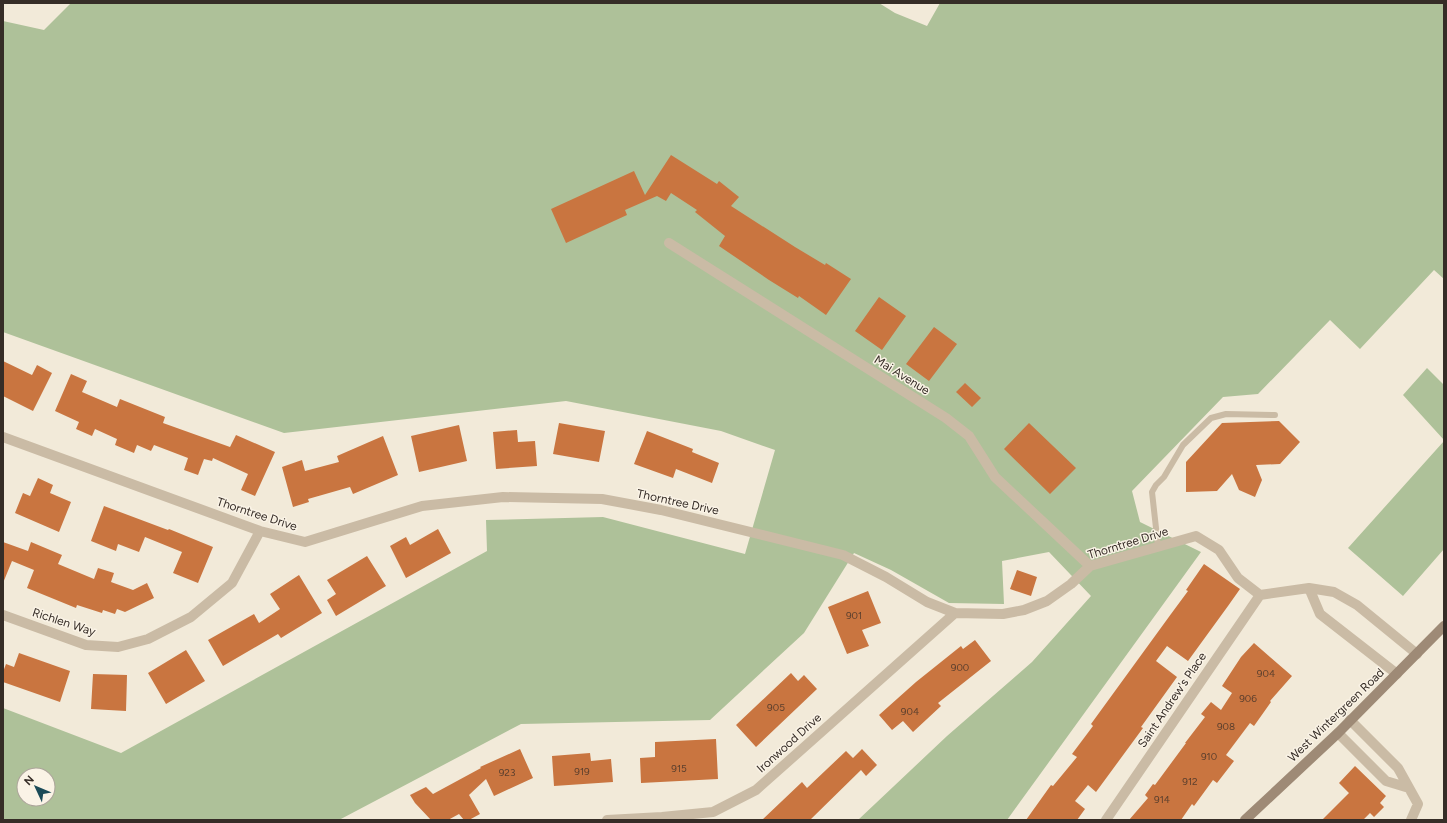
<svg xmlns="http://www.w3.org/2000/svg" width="1447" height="823" viewBox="0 0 1447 823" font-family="Figtree,sans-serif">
  <rect width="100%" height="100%" fill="#f2ead9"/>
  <path fill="#aec199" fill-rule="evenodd" d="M71 3H879L895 13 927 26 940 3H1444V279L1434 270 1360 349 1330 320 1258 394 1223 397 1132 491 1140 522 1201 552 1007 820H858L947 736 1032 662 1091 596 1049 552 1002 561 1004 604 949 603 891 570 854 553 804 633 710 720 521 724 339 820H3V708L121 753 487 551 486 520 603 517 745 554 775 450 721 431 566 401 284 433 3 332V21L44 30ZM24 775H48V799H24Z
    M1427 368 1444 385V440L1403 395Z
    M1444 441V549L1403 596 1348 548Z"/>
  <path fill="#c97540" d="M671 155 717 184 719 181 739 197 731 206 795 247 825 265 826 263 851 279 826 315 799 296 798 298 769 280 719 246 725 236 695 212 697 210 671 193 666 201 657 196 625 210 627 215 566 243 551 209 634 171 645 195Z
    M879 297 906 316 882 350 855 331Z
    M934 327 957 344 929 381 906 364Z
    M3 361 32 375 37 365 52 373 33 411 3 396Z
    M71 374 87 381 82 392 117 407 120 399 165 417 163 423 230 447 236 435 275 452 255 496 241 490 248 474 213 458 212 461 204 459 198 475 184 470 188 458 154 445 151 451 137 445 134 453 115 445 117 439 95 429 92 436 76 429 79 422 55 411Z
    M965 383 981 398 972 407 956 392Z
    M1279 421 1300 442 1280 464 1256 465 1262 480 1255 497 1239 490 1232 474 1217 491 1186 492V462L1222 423Z
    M559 423 605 431 599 462 553 454Z
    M1029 423 1076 468 1050 494 1004 449Z
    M459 425 467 461 419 472 411 436Z
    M517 430 518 442 535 441 537 466 496 469 493 432Z
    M647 431 693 449 692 452 719 463 712 483 676 469 673 478 634 464Z
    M383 436 398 475 353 494 350 487 308 499 309 502 293 507 282 467 302 460 305 471 339 462 337 456Z
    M38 478 53 485 50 493 71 502 59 532 15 513 23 493 30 496Z
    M104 506 168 530 169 529 213 547 198 583 173 573 182 552 145 537 139 552 118 544 116 551 91 541Z
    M438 529 451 553 406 578 390 546 406 537 410 545Z
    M3 542 28 551 31 542 62 555 58 564 94 579 98 568 114 573 111 582 133 590 147 583 154 598 125 612 117 609 115 614 103 610 102 613 77 605 76 608 27 588 34 570 12 561 3 583Z
    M367 556 386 586 336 616 327 600 336 594 327 580Z
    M1204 564 1240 589 1228 606 1188 661 1167 646 1156 661 1177 677 1141 727 1143 728 1096 792 1088 785 1075 801 1085 809 1077 820H1026L1051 785 1053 786 1077 757 1072 754 1093 726 1091 724 1171 614 1188 591 1186 590Z
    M1017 570 1037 577 1031 596 1010 589Z
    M299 575 322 613 281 638 278 634 223 666 208 640 254 614 259 623 280 609 270 594Z
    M868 591 881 623 862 630 869 646 847 654 828 607Z
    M975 640 991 661 938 703 941 706 913 732 903 721 892 730 879 715 916 682 961 646 963 649Z
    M1254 643 1292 676 1270 701 1271 702 1254 726 1250 723 1226 755 1234 761 1217 783 1213 780 1194 806 1192 804 1181 820H1129L1148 798 1145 795 1153 784 1155 785 1186 743H1185L1205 717 1201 714 1211 702 1221 710 1232 693 1222 686 1241 657Z
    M186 650 205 681 166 704 148 673Z
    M19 653 70 671 60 702 3 682V672L6 664 14 667Z
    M791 673 798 681 804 675 817 689 756 747 736 725Z
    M93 674 127 675 126 711 91 709Z
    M716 739 718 779 641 783 640 758 655 757V742Z
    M520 749 533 778 494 796 486 779 469 795 480 814 469 820H464L459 814 448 820H431L415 803 410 795 426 787 433 794 481 768 480 767Z
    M862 749 877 765 866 776 861 770 810 820H762L802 782 807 788 846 751 853 758Z
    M590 753 591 761 611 759 613 782 554 786 552 756Z
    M1355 766 1386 796 1380 803 1384 807 1374 817 1370 813 1363 820H1322L1349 793 1339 783Z"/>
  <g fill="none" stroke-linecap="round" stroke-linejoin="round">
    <path stroke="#cabba5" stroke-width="6" d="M1158 546 1152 492 1156 485 1164 477 1183 445 1211 418 1226 414 1275 415"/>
    <path stroke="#cabba5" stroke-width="10" d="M669 243 946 418 969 436 995 477 1090 566
      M3 437 260 531 305 542 422 506 503 497 602 499 661 510 843 555 886 577 927 602 955 613 1003 614 1024 610 1047 601 1071 584 1090 566 1196 536 1219 550 1238 578 1260 595 1309 588 1334 592 1357 605 1417 654
      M1309 588 1320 614 1397 674
      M3 615 86 645 118 647 148 639 191 617 232 583 260 531
      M1350 720 1398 768 1418 804 1411 820
      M1338 733 1386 781 1409 788
      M607 820 662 817 713 812 756 790 955 613
      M1106 820 1260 595"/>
    <path stroke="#9e8a76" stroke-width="10" d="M1245 820 1338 733 1444 626"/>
  </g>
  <g text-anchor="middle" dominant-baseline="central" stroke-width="3" stroke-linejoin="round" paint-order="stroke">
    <g font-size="10" fill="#5b3f2d">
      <text x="854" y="615">901</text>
      <text x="960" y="667">900</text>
      <text x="1266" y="673">904</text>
      <text x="1248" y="698">906</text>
      <text x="776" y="707">905</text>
      <text x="910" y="711">904</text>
      <text x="1226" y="726">908</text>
      <text x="1209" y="756">910</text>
      <text x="679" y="768">915</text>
      <text x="582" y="771">919</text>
      <text x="507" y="772">923</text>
      <text x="1190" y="781">912</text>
      <text x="1162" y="799">914</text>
    </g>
    <g font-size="12" fill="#362d27" stroke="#faf3e6">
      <text transform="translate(902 375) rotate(32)">Mai Avenue</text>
      <text transform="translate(678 502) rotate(12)">Thorntree Drive</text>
      <text transform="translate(257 514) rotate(18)">Thorntree Drive</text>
      <text transform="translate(1128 543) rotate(-17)">Thorntree Drive</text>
      <text transform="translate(64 622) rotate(18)">Richlen Way</text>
      <text transform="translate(1172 700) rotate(-56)">Saint Andrew's Place</text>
      <text transform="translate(1336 715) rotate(-44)">West Wintergreen Road</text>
      <text transform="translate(789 743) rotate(-42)">Ironwood Drive</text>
    </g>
  </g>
  <rect width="1447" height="823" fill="none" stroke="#362d27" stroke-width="8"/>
  <g transform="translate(36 787) rotate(314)"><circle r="19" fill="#faf3e6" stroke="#aca49a"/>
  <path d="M0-3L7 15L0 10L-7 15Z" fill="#1b4b58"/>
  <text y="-6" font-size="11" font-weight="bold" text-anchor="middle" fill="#362d27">N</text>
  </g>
</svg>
